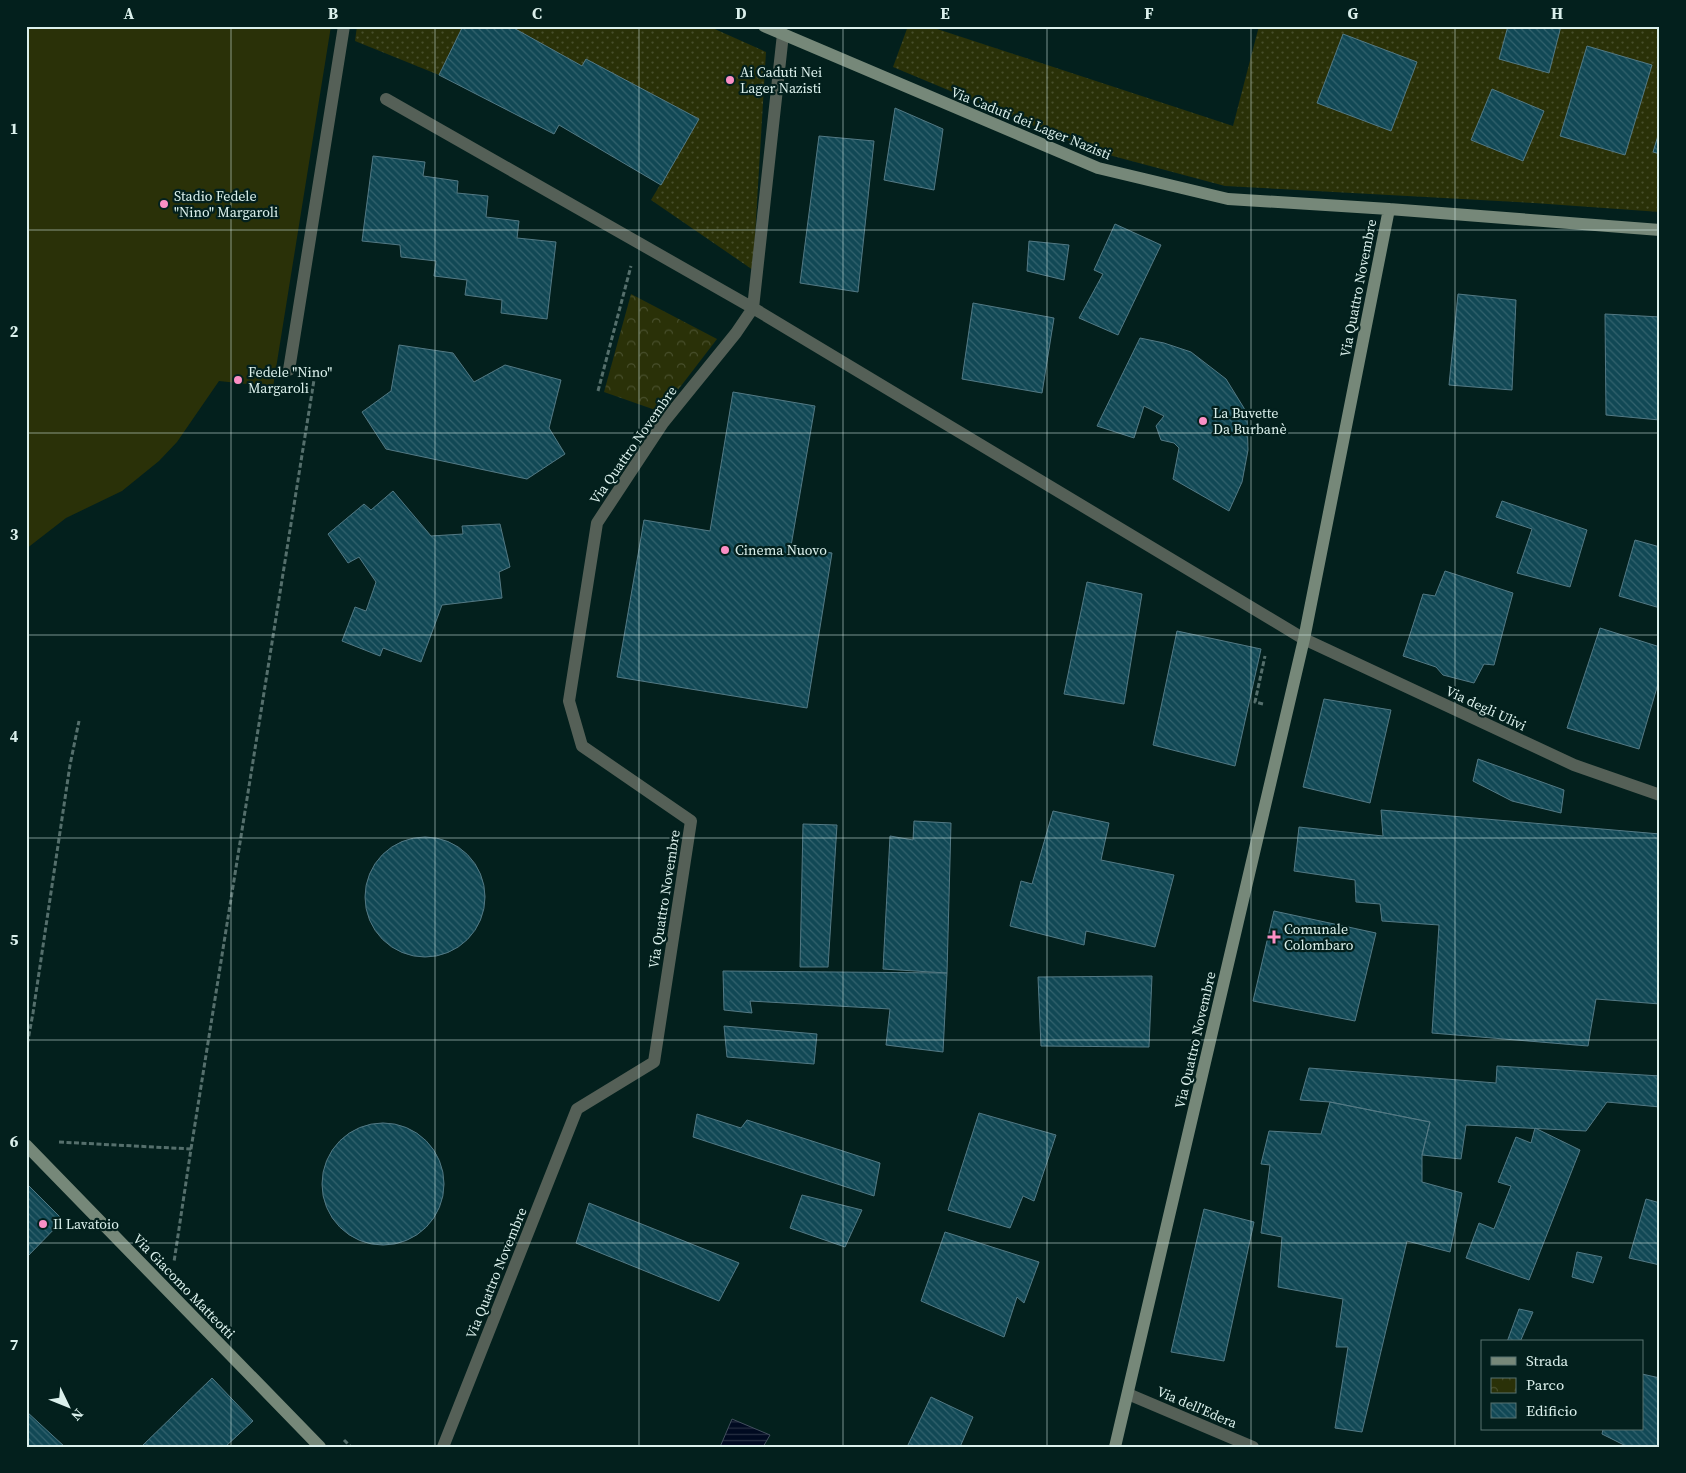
<svg xmlns="http://www.w3.org/2000/svg" width="1686" height="1473" viewBox="0 0 1686 1473" font-family="'Source Serif 4',serif">
  <defs>
    <pattern id="grass-dots" width="8" height="8" patternUnits="userSpaceOnUse" patternTransform="scale(1.25)"><rect width="8" height="8" fill="#2a3108"/><path d="M2 2h.1M6 6h.1" fill="none" stroke="#484f2c" stroke-width="1.8" stroke-linecap="round"/></pattern>
    <pattern id="park-crowns" width="20" height="18" patternUnits="userSpaceOnUse" patternTransform="scale(1.25)"><rect width="20" height="18" fill="#2a3108"/><path d="M2 6a3 3 0 1 1 6 0M12 15a3 3 0 1 1 6 0" fill="none" stroke="#484f2c"/></pattern>
    <pattern id="water-rules" width="6" height="5" patternUnits="userSpaceOnUse" patternTransform="scale(1.25)"><rect width="6" height="5" fill="#000a21"/><path d="M0 2.5h6" fill="none" stroke="#252e41"/></pattern>
    <pattern id="building-back-hatch" width="6" height="6" patternUnits="userSpaceOnUse" patternTransform="scale(1.25)"><rect width="6" height="6" fill="#114855"/><path d="M-1 5l2 2M0 0l6 6M5-1l2 2" fill="none" stroke="#33636e"/></pattern>
  </defs>
  <rect width="100%" height="100%" fill="#03201d"/>
  <path fill="url(#grass-dots)" d="M357 26H463L439 75 355 41Z
    M510 26H708L766 52 753 270 651 200 699 119 587 60 582 66Z
    M908 26H928L1233 126 1259 26H1660V212L1534 203 1225 186 1094 151 893 67Z"/>
  <path fill="url(#park-crowns)" d="M631 294 717 339 661 412 604 392Z"/>
  <path fill="#2a3108" d="M26 26H331L273 387 219 381 177 442 159 461 122 491 66 518 26 549Z"/>
  <path fill="url(#water-rules)" stroke="#424f5e" d="M732 1419 770 1435 763 1447H720Z"/>
  <path fill="url(#building-back-hatch)" stroke="#537984" d="M463 26H510L582 66 586 59 699 119 661 185 559 125 554 134 439 75Z
    M1508 26H1561L1549 73 1499 59Z
    M1343 34 1417 62 1391 131 1317 103Z
    M1587 46 1652 65 1625 155 1560 136Z
    M1492 89 1544 111 1523 161 1471 140Z
    M895 108 943 129 934 190 884 180Z
    M1660 129V154L1653 152Z
    M819 136 874 141 858 292 800 283Z
    M373 156 425 162 423 176 458 181 457 193 488 196 486 217 519 221 517 238 556 242 547 319 501 313 502 300 465 295 467 280 434 276 436 261 401 257 400 245 362 241Z
    M1115 224 1161 245 1118 335 1079 318 1103 274 1094 270Z
    M1029 241 1069 245 1064 280 1027 271Z
    M1458 294 1516 300 1512 390 1449 385Z
    M973 303 1054 318 1042 393 962 379Z
    M1605 314 1660 317V420L1606 415Z
    M1140 338 1164 343 1191 352 1226 379 1247 413 1248 450 1242 482 1229 511 1173 479 1179 448 1174 443 1161 440 1156 426 1164 416 1144 406 1134 438 1097 426Z
    M399 345 453 353 474 382 505 365 561 380 549 428 565 454 527 479 386 449 362 412 391 391Z
    M733 392 815 406 791 546 832 553 807 708 617 677 644 520 710 531Z
    M393 491 431 536 463 534 462 526 500 524 510 567 499 572 502 598 442 605 421 662 383 648 380 656 342 641 355 607 366 611 376 582 359 557 348 563 328 534 364 504 371 510Z
    M1502 501 1587 530 1570 587 1517 573 1532 529 1496 517Z
    M1635 540 1660 547V608L1619 596Z
    M1445 571 1513 593 1494 665 1484 664 1474 683 1443 675 1436 667 1403 656 1423 594 1435 596Z
    M1087 582 1142 594 1124 704 1064 694Z
    M1600 628 1660 647V677L1639 749 1567 728Z
    M1177 631 1261 649 1235 766 1153 745Z
    M1324 699 1391 710 1370 803 1303 787Z
    M1478 759 1564 790 1561 813 1512 801 1473 781Z
    M1381 810 1660 834V1004L1596 999 1588 1046 1432 1033 1439 925 1382 921 1380 904 1356 902 1355 880 1294 871 1299 827 1383 836Z
    M1053 811 1109 823 1101 860 1174 875 1155 947 1086 931 1084 945 1010 926 1021 881 1032 884Z
    M914 821 951 823 947 973 883 969 890 836 913 840Z
    M803 824 837 825 828 967H800Z
    M365 897a60 60 0 1 1 120 0a60 60 0 1 1-120 0Z
    M1274 911 1376 933 1355 1021 1253 1001Z
    M723 971 947 973 943 1052 886 1045 890 1009 750 1001 752 1013 724 1010Z
    M1152 976 1149 1047 1041 1046 1038 977Z
    M724 1026 817 1034 814 1064 727 1057Z
    M1497 1066 1660 1076V1107L1607 1102 1586 1131 1466 1125 1461 1159 1422 1155 1430 1122 1330 1102 1300 1100 1309 1068 1496 1083Z
    M1330 1102 1430 1122 1422 1155V1182L1462 1193 1450 1252 1407 1241 1362 1432 1335 1428 1348 1347H1336L1343 1299 1278 1287 1282 1237 1261 1233 1270 1165 1261 1164 1269 1131 1321 1134Z
    M979 1113 1056 1135 1034 1201 1023 1196 1010 1228 948 1210Z
    M697 1114 741 1128 747 1120 880 1163 874 1196 693 1137Z
    M322 1184a61 61 0 1 1 122 0a61 61 0 1 1-122 0Z
    M1535 1128 1580 1150 1529 1280 1466 1258 1479 1223 1494 1229 1511 1186 1498 1182 1516 1137 1531 1143Z
    M26 1183 63 1220 26 1258Z
    M802 1195 862 1210 845 1247 790 1228Z
    M1646 1199 1660 1203V1265L1629 1258Z
    M589 1203 739 1263 719 1301 576 1243Z
    M1204 1209 1254 1222 1224 1361 1171 1352Z
    M945 1232 1039 1262 1024 1303 1017 1297 1004 1337 921 1301Z
    M1577 1252 1602 1257 1593 1283 1572 1277Z
    M1519 1309 1533 1312 1520 1342H1507Z
    M1642 1374 1660 1378V1447H1628L1602 1434 1603 1429H1642Z
    M212 1378 253 1421 225 1447H141Z
    M931 1397 973 1417 960 1447H907Z
    M26 1411 65 1447H26Z"/>
  <g fill="none" stroke-linecap="round" stroke-linejoin="round">
    <path stroke="#556f6c" stroke-width="3" stroke-dasharray="5 2.5" stroke-linecap="butt" d="M598 391 631 266
      M1263 704 1255 702 1265 656
      M26 1051 33 1013 70 765 79 721
      M59 1142 191 1149 174 1262
      M191 1149 314 380
      M344 1440 351 1447"/>
    <path stroke="#556057" stroke-width="12" d="M289 370 344 26"/>
    <path stroke="#556057" stroke-width="12" d="M386 99 753 308 1304 639 1574 765 1660 795
      M1128 1394 1253 1447
      M443 1447 577 1109 654 1062 691 821 582 746 569 701 597 523 663 423 736 333 753 308 783 34"/>
    <path stroke="#768879" stroke-width="12" d="M764 26 1098 168 1228 199 1389 209 1660 230
      M26 1145 320 1447
      M1115 1447 1304 639 1389 209"/>
  </g>
  <path fill="none" stroke="#dbf0ec" stroke-width="1" stroke-opacity="0.55" d="M231 26V1447M435 26V1447M639 26V1447M843 26V1447M1047 26V1447M1251 26V1447M1455 26V1447M26 230H1660M26 433H1660M26 635H1660M26 838H1660M26 1040H1660M26 1243H1660"/>
  <g fill="#fb8fc5" stroke="#03201d" stroke-width="2">
    <circle cx="730" cy="80" r="5"/>
    <circle cx="164" cy="204" r="5"/>
    <circle cx="238" cy="380" r="5"/>
    <circle cx="1203" cy="421" r="5"/>
    <circle cx="725" cy="550" r="5"/>
    <path d="M1271.5 929.5h5v5h5v5h-5v5h-5v-5h-5v-5h5z"/>
    <circle cx="43" cy="1224" r="5"/>
  </g>
  <g text-anchor="middle" dominant-baseline="central" stroke-width="4.5" stroke-linejoin="round" paint-order="stroke">
    <g font-size="14" fill="#dbf0ec" stroke="#03201d" text-anchor="start">
      <text x="740" y="72">Ai Caduti Nei<tspan x="740" dy="16">Lager Nazisti</tspan></text>
      <text x="174" y="196">Stadio Fedele<tspan x="174" dy="16">"Nino" Margaroli</tspan></text>
      <text x="248" y="372">Fedele "Nino"<tspan x="248" dy="16">Margaroli</tspan></text>
      <text x="1213" y="413">La Buvette<tspan x="1213" dy="16">Da Burbanè</tspan></text>
      <text x="735" y="550">Cinema Nuovo</text>
      <text x="1284" y="929">Comunale<tspan x="1284" dy="16">Colombaro</tspan></text>
      <text x="53" y="1224">Il Lavatoio</text>
    </g>
    <g font-size="14" fill="#dbf0ec" stroke="#03201d">
      <text transform="translate(1031 123) rotate(22)">Via Caduti dei Lager Nazisti</text>
      <text transform="translate(1358 288) rotate(-79)">Via Quattro Novembre</text>
      <text transform="translate(633 445) rotate(-55)">Via Quattro Novembre</text>
      <text transform="translate(1486 708) rotate(25)">Via degli Ulivi</text>
      <text transform="translate(664 899) rotate(-81)">Via Quattro Novembre</text>
      <text transform="translate(1195 1040) rotate(-77)">Via Quattro Novembre</text>
      <text transform="translate(496 1273) rotate(-68)">Via Quattro Novembre</text>
      <text transform="translate(184 1286) rotate(46)">Via Giacomo Matteotti</text>
      <text transform="translate(1197 1407) rotate(23)">Via dell'Edera</text>
    </g>
  </g>
  <rect width="1686" height="1473" fill="none" stroke="#03201d" stroke-width="55"/>
  <rect x="1481" y="1340" width="162" height="90" fill="#03201d" stroke="#597370"/>
  <rect x="1491" y="1357" width="25" height="8" fill="#768879" stroke="#597370"/>
  <text x="1526" y="1366" font-size="15" fill="#dbf0ec">Strada</text>
  <rect x="1491" y="1378" width="25" height="15" fill="url(#park-crowns)" stroke="#597370"/>
  <text x="1526" y="1390" font-size="15" fill="#dbf0ec">Parco</text>
  <rect x="1491" y="1403" width="25" height="15" fill="url(#building-back-hatch)" stroke="#597370"/>
  <text x="1526" y="1416" font-size="15" fill="#dbf0ec">Edificio</text>
  <g transform="translate(68 1406) rotate(133)" stroke="#03201d" stroke-width="4" paint-order="stroke">
  <path d="M0-4L9 19L0 12L-9 19Z" fill="#dbf0ec"/>
  <text y="-8" font-size="14" font-weight="bold" text-anchor="middle" fill="#dbf0ec">N</text>
  </g>
  <rect x="28" y="28" width="1630" height="1418" fill="none" stroke="#dbf0ec" stroke-width="2"/>
  <g font-size="16" text-anchor="middle" font-weight="bold" fill="#dbf0ec">
    <text x="129" y="19">A</text>
    <text x="333" y="19">B</text>
    <text x="537" y="19">C</text>
    <text x="741" y="19">D</text>
    <text x="945" y="19">E</text>
    <text x="1149" y="19">F</text>
    <text x="1353" y="19">G</text>
    <text x="1557" y="19">H</text>
    <text x="14" y="134">1</text>
    <text x="14" y="337">2</text>
    <text x="14" y="540">3</text>
    <text x="14" y="742">4</text>
    <text x="14" y="945">5</text>
    <text x="14" y="1147">6</text>
    <text x="14" y="1350">7</text>
  </g>
</svg>
